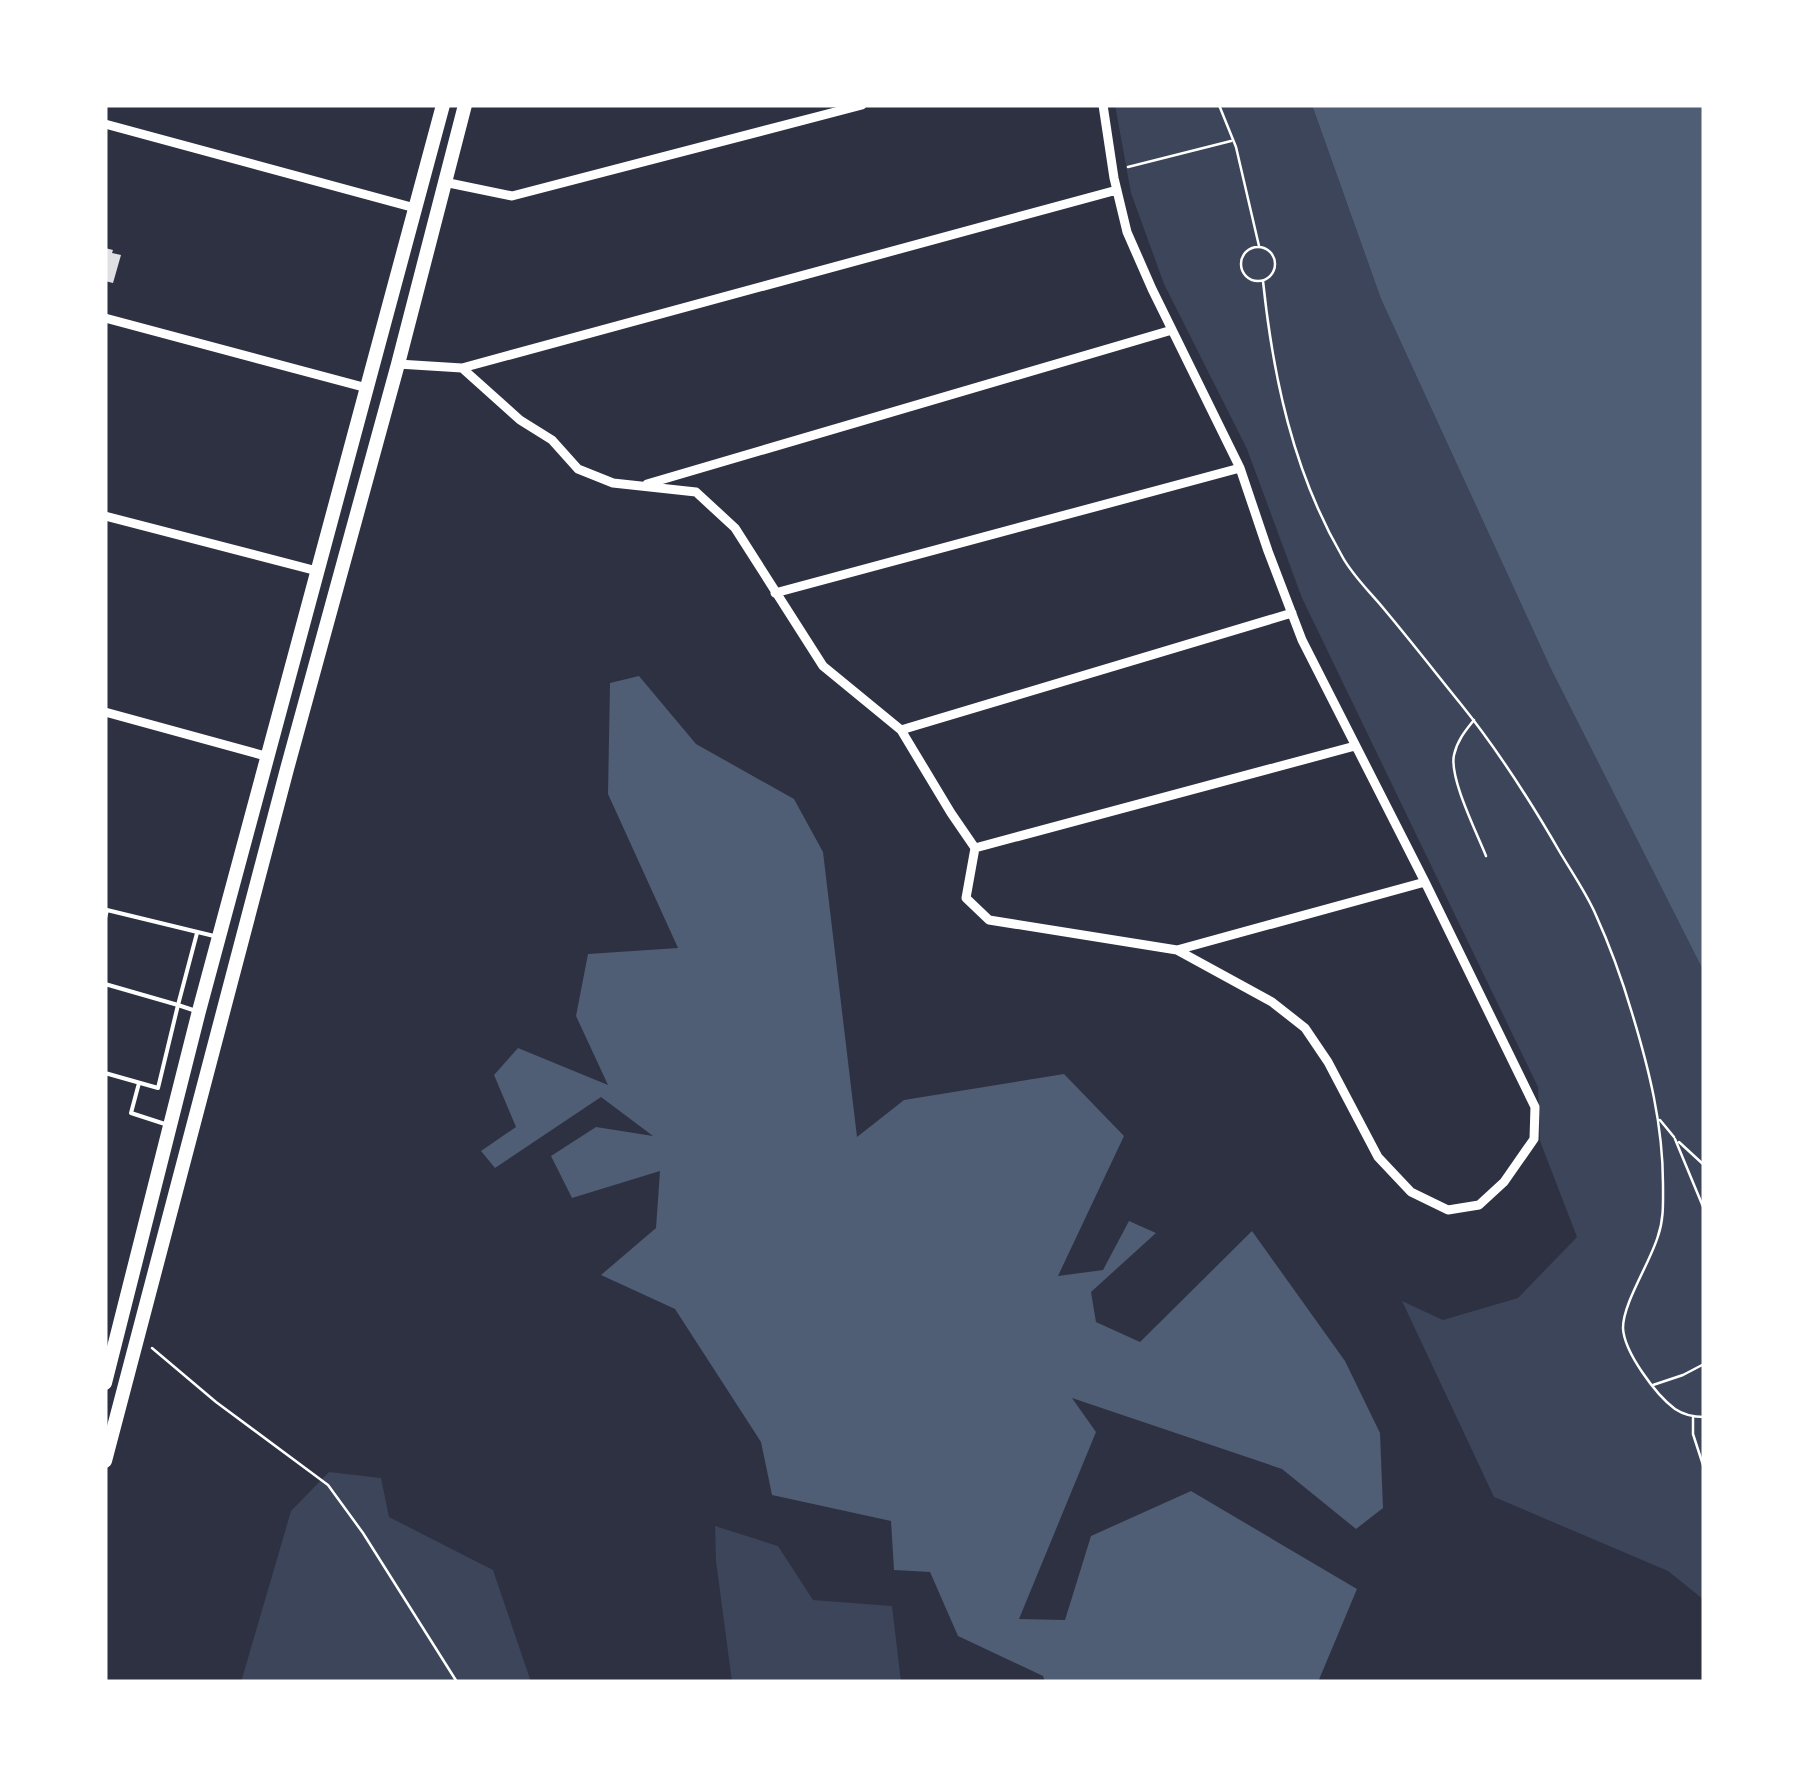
<svg xmlns="http://www.w3.org/2000/svg" width="1809" height="1787" viewBox="0 0 1809 1787" font-family="Mulish,sans-serif">
  <rect width="100%" height="100%" fill="#2d3142"/>
  <path fill="#3c4559" d="M1115 105H1312L1381 299 1551 669 1704 972V1600L1668 1571 1494 1497 1402 1301 1443 1320 1518 1298 1577 1237 1540 1141 1538 1087 1302 598 1247 449 1164 284 1131 193Z
    M329 1472 381 1478 389 1517 493 1570 531 1682H241L291 1511Z
    M715 1526 778 1546 813 1600 892 1606 901 1682H732L716 1561Z"/>
  <path fill="#4f5d75" d="M1312 105H1704V972L1551 669 1381 299Z
    M639 676 696 744 794 799 823 852 857 1137 904 1100 1064 1074 1124 1136 1058 1276 1103 1270 1129 1221 1156 1233 1091 1292 1096 1322 1140 1342 1252 1231 1345 1361 1380 1433 1383 1508 1356 1529 1282 1469 1072 1398 1096 1432 1019 1619 1065 1620 1091 1536 1191 1491 1357 1589 1318 1682H1045L1043 1676 958 1636 930 1572 894 1570 891 1521 772 1495 761 1442 675 1309 601 1275 656 1228 660 1171 572 1198 551 1156 596 1127 653 1136 601 1097 495 1168 481 1151 516 1127 494 1075 518 1048 608 1085 576 1016 588 954 678 948 608 794 610 683Z"/>
  <path fill="#e0e0e3" d="M105 248 113 250 112 253 121 255 113 283 105 281Z"/>
  <g fill="none" stroke-linecap="round" stroke-linejoin="round">
    <path stroke="#fff" stroke-width="2.5" d="M1219 105 1236 147 1259 246
      M1128 167 1231 141
      M1241 264a17 17 0 1 1 34 0a17 17 0 1 1-34 0Z
      M1263 281C1273 377 1293 471 1342 556 1352 575 1370 592 1384 609 1410 640 1435 672 1460 703 1498 750 1531 802 1561 854 1573 874 1586 893 1595 913 1610 946 1622 979 1632 1013 1649 1069 1663 1125 1663 1184 1663 1202 1664 1219 1658 1236 1650 1263 1623 1303 1623 1328 1624 1352 1656 1395 1675 1409 1684 1415 1694 1417 1704 1417
      M1474 720C1465 731 1457 741 1454 755 1449 778 1477 833 1486 856
      M1660 1120 1674 1137
      M1675 1139 1704 1209
      M1679 1142 1704 1165
      M152 1348 216 1402 328 1485 363 1533 457 1682
      M1653 1385 1683 1375 1704 1364
      M1693 1418V1434L1704 1468"/>
    <path stroke="#fff" stroke-width="4" d="M105 918 107 910 214 936
      M105 984 178 1005 158 1088 105 1073
      M193 1010 178 1005 197 933
      M139 1083 131 1113 168 1125"/>
    <path stroke="#fff" stroke-width="9" d="M105 124 415 208
      M444 182 512 196 862 105
      M105 318 367 388
      M398 364 462 368 520 420 552 440 578 469 613 483 696 492 735 528 823 666 901 730 951 813 975 848 966 898 989 920 1177 950 1272 1002 1305 1028 1328 1062 1378 1157 1411 1192 1448 1210 1479 1205 1504 1182 1534 1139 1535 1107 1425 882 1302 640 1268 551 1240 468 1152 289 1127 232 1114 178 1103 105
      M462 368 1117 190
      M647 484 1172 330
      M105 516 317 571
      M775 593 1240 468
      M105 712 269 757
      M901 730 1292 613
      M975 848 1355 746
      M1177 950 1425 882"/>
    <path stroke="#fff" stroke-width="14" d="M105 1383 199 1011 443 105
      M105 1461 287 769 398 364 465 105"/>
  </g>
  <rect width="1809" height="1787" fill="none" stroke="#ffffff" stroke-width="215"/>
</svg>
